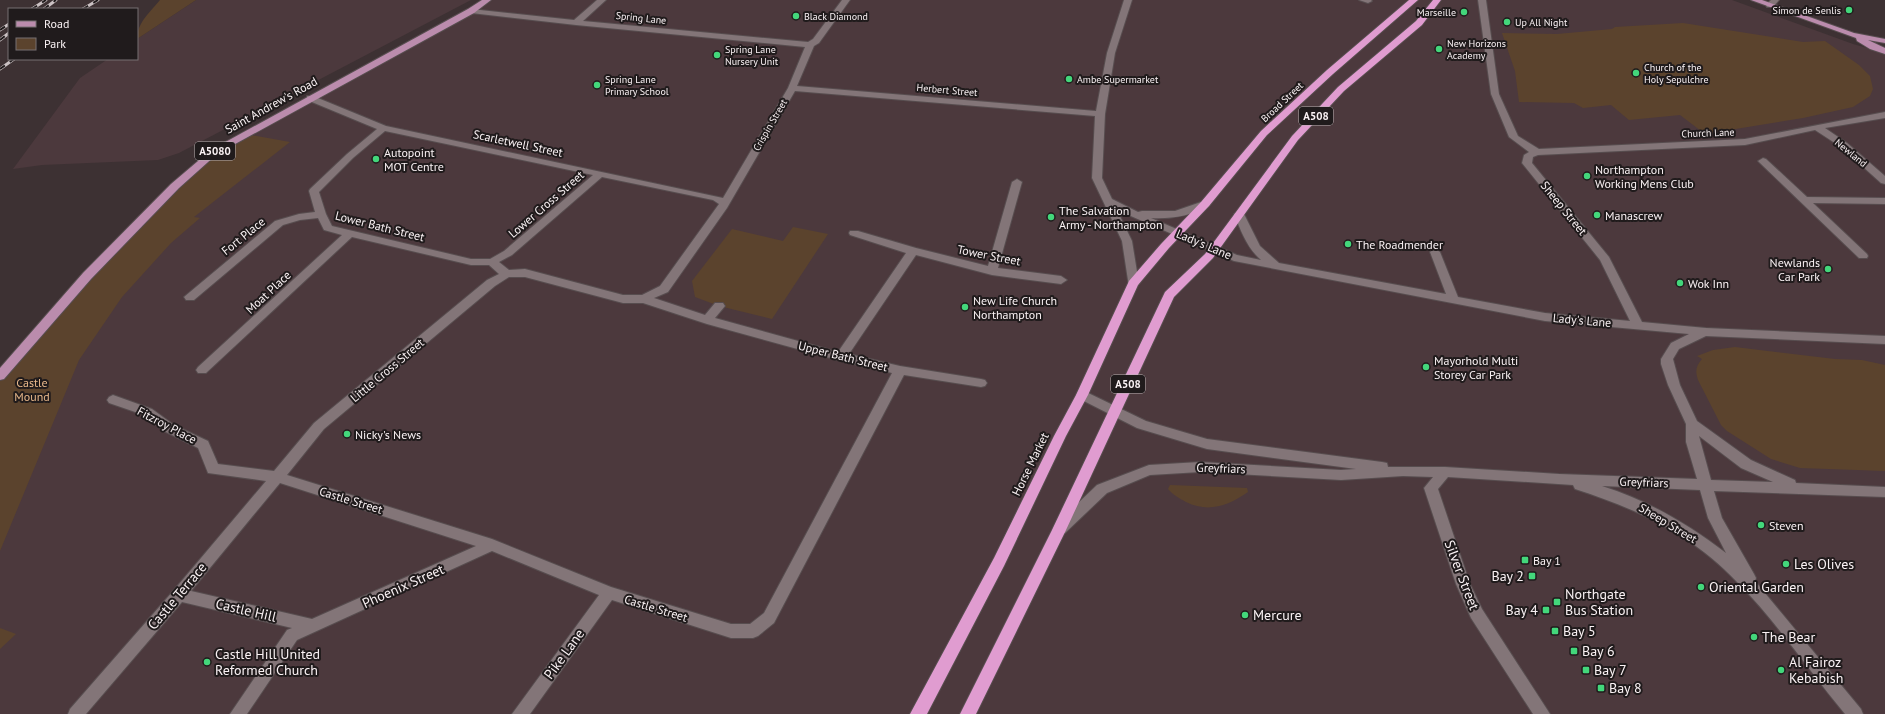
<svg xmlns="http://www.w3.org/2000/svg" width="1885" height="714" viewBox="0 0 1885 714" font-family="'PT Sans',sans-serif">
  <rect width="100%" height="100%" fill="#3d3133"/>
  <path fill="#4c393d" d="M196 0H471L179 153 158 160 42 165 13 169 80 78 108 59H137V39Z
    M487 0H1732L1853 44 1885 53V714H0V378L223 147Z"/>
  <path fill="#5b432d" d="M160 0H196L137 39C137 23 150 12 160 0Z
    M1683 23 1803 42 1825 41 1859 65 1870 76 1873 89 1870 96 1853 107 1803 118 1705 134 1680 115 1629 120 1611 105 1583 108 1574 103 1519 102 1515 71 1502 33 1557 34 1612 29 1615 27Z
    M245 134 290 142 194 217 200 218 171 243 122 297 79 360 0 551V376L87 276 214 152Z
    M793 227 828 234 772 319 719 306 695 297 692 281 732 229 783 241Z
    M1735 347 1835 359 1862 360 1885 365V471L1800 468 1771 459 1727 431 1721 425 1698 380C1695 371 1696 366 1702 359L1697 356 1713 350Z
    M1170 485 1247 488 1248 492C1228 506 1208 513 1186 502 1179 498 1173 495 1168 489Z
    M0 628 16 634 0 649Z"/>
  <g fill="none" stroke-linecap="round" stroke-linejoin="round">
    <defs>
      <path id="street" d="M597 0H606L583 21 808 42 813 39 842 0H850L819 43 814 46 797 86 1096 111 1107 53 1124 0H1132L1115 53 1105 114 1102 178 1112 199 1138 212 1142 211H1175L1201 202H1209L1210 204 1209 206C1190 216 1172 219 1151 218L1237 255 1261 260C1247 248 1241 231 1234 214L1239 211 1244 214 1260 246 1279 263 1446 294 1430 252 1435 249 1440 252 1458 297 1545 313 1630 321 1600 260 1522 163 1524 155 1529 152 1509 137 1491 94 1478 0H1486L1499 94 1518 136 1539 149 1745 139 1885 112V118L1825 128 1847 143 1885 176V184L1881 183 1841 147 1815 130 1745 145 1538 155 1533 157 1532 163 1609 257 1642 322 1706 328 1885 336V344L1706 336 1679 349 1673 359 1680 385 1697 421 1751 460 1795 480 1796 483 1885 487V497L1714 491 1722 518 1754 574 1756 578 1755 581 1861 709 1863 714H1845C1808 670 1777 622 1737 582 1692 534 1637 509 1575 489L1573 485 1448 477 1438 489 1470 584 1482 609 1550 714H1533L1471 618 1456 584 1424 488 1433 477 1403 476 1341 480 1200 472 1150 475 1107 493 1065 533 1060 535 1055 533 1053 529 1055 525 1097 485 1149 465 1200 462 1341 470 1356 469 1207 449 1137 428 1078 398 1076 395 1078 392 1082 390 1146 421 1207 439 1382 462 1387 463 1388 467H1445L1559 474 1697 479 1686 442V424L1668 385 1661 364V359L1671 343 1689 334 1545 321 1234 261 1117 210 1132 241 1139 284 1133 288 1129 287 1122 241 1092 178 1095 116 795 91 727 208 668 292 654 298 705 315 715 303H723L725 306 715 318 838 352 906 253 850 235 849 233 850 231H858L916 248 988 266 1012 182 1017 179 1022 182 998 268 1061 276 1067 280 1061 284 992 275 916 255 849 354 900 366 981 379 985 380 987 383 985 386 981 387 904 375 774 623 758 636 753 638H731L612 600 530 714H512L599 595 492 551 297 640 247 714H230L287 630 292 628 182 602 86 714H68L70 709 174 590 266 481 208 473 198 448 164 431 144 415 109 403 107 400 109 397 113 395 152 409 174 425 208 441 218 464 274 471 314 423 487 280 499 274 489 265H471L352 237 206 373H198L196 370 198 367 342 235 324 230 318 218 300 220 283 225 194 300H186L184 297 275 221 299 214 315 212 309 191 310 189 347 154 377 129 307 100V96H313L386 126 723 198 788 88 805 47 576 25 471 13 467 11 471 9 574 20ZM385 131 593 175 504 251 490 259H471L332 226 326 214 319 192 353 158ZM602 177 713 200 719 204 660 286 642 295H623L525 269 509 270 499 262 512 255ZM509 277H525L623 303H643L707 324 841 361 892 373 764 613 750 624H731L611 587 492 539 287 475 324 429 495 286ZM1699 436 1741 468 1773 482 1711 480ZM280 483 476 546 312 619 191 591ZM1602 486 1700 490 1708 518 1726 553C1688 524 1647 500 1602 486Z
        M1359 0H1371L1372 1 1368 3Z
        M1771 0H1779L1773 7H1767L1766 5Z
        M1763 158 1766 159 1807 197 1885 198V204L1813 203 1867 254 1868 256 1867 258H1859L1760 163 1758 161Z"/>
      <path id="primary" d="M482 0H491L474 13 217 154 179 188 91 279 4 379 0 380V368L83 273 171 184 211 150 468 9Z
        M1751 0H1762L1854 33 1885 39V43L1868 40 1885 48V54L1870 49 1857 41 1856 38Z"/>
      <path id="highway" d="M1409 0H1418L1333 74 1267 135 1209 206 1169 248 1138 285 1088 395 1066 436 1004 566 927 714H910L994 558 1054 436 1076 395 1129 281 1161 244 1201 202 1261 131 1327 70Z
        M1433 0H1441L1422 25 1344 91 1298 140 1213 258 1174 297 1066 530 976 714H960L1052 530 1165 292 1205 254 1292 136 1338 87 1416 21Z"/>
    </defs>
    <use href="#street" stroke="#574d4f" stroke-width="2"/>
    <use href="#primary" stroke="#574d4f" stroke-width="2"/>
    <use href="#highway" stroke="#574d4f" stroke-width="2"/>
    <use href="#street" fill="#837578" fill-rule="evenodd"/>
    <use href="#primary" fill="#bb8cad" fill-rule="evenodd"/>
    <use href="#highway" fill="#e09cd0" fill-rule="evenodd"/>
    <defs>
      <path id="rail" d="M32 9 46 0
        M44 9 56 0
        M83 9 98 0
        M0 30 9 24
        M0 40 9 33
        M0 69 14 59"/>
    </defs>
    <use href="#rail" stroke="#cac1c3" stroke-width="3"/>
    <use href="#rail" stroke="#201b1c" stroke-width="2" stroke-dasharray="6" stroke-linecap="butt"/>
  </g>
  <g fill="#43d77b" stroke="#201b1c" stroke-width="1.5">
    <circle cx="1849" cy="10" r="4"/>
    <circle cx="1464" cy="12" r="4"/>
    <circle cx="796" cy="16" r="4"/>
    <circle cx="1507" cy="22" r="4"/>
    <circle cx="1439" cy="49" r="4"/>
    <circle cx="717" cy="55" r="4"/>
    <circle cx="1636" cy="73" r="4"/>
    <circle cx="1069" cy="79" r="4"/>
    <circle cx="597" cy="85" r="4"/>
    <circle cx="376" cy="159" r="4"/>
    <circle cx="1587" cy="176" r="4"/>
    <circle cx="1597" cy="215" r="4"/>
    <circle cx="1051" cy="217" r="4"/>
    <circle cx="1348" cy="244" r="4"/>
    <circle cx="1828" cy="269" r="4"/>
    <circle cx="1680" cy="283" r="4"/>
    <circle cx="965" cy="307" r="4"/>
    <circle cx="1426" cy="367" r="4"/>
    <circle cx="347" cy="434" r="4"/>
    <circle cx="1761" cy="525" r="4"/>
    <rect x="1521" y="556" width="8" height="8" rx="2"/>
    <circle cx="1786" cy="564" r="4"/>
    <rect x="1528" y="572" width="8" height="8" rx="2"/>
    <circle cx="1701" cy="587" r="4"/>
    <rect x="1553" y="598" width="8" height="8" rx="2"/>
    <rect x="1542" y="606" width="8" height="8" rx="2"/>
    <circle cx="1245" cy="615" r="4"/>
    <rect x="1551" y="627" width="8" height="8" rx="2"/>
    <circle cx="1754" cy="637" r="4"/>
    <rect x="1570" y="647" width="8" height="8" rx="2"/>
    <circle cx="207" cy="662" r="4"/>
    <rect x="1582" y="666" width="8" height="8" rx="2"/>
    <circle cx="1781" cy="670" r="4"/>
    <rect x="1597" y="684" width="8" height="8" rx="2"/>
  </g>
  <g text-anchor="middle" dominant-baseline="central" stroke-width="4" stroke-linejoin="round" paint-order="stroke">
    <g font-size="10" fill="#faf2f4" stroke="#201b1c" text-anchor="start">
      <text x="1841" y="10" text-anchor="end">Simon de Senlis</text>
      <text x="1456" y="12" text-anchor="end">Marseille</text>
      <text x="804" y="16">Black Diamond</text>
      <text x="1515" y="22">Up All Night</text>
      <text x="1447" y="43">New Horizons<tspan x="1447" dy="12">Academy</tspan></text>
      <text x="725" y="49">Spring Lane<tspan x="725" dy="12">Nursery Unit</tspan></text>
      <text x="1644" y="67">Church of the<tspan x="1644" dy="12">Holy Sepulchre</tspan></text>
      <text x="605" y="79">Spring Lane<tspan x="605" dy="12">Primary School</tspan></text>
      <text x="1077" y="79">Ambe Supermarket</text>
    </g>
    <g font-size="10" fill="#faf2f4" stroke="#201b1c">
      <text transform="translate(641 18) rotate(6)">Spring Lane</text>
      <text transform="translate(947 90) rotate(5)">Herbert Street</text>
      <text transform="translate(1282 102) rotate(-43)">Broad Street</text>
      <text transform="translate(770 125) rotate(-60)">Crispin Street</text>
      <text transform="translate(1708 133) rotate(-2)">Church Lane</text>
      <text transform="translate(1851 153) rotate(39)">Newland</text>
    </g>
    <g fill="#201b1c" stroke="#b9b2b3" stroke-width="1">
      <rect x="1299" y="107" width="34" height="18" rx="3"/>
      <rect x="195" y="142" width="40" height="18" rx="3"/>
      <rect x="1111" y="375" width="34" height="18" rx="3"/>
    </g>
    <g font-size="11" font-weight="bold" fill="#faf2f4">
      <text x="1316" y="116">A508</text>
      <text x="215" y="151">A5080</text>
      <text x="1128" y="384">A508</text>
    </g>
    <g font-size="12" fill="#faf2f4" stroke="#201b1c">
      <text transform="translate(271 105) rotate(-29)">Saint Andrew's Road</text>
      <text transform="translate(518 143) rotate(12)">Scarletwell Street</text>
      <text transform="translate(546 204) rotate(-41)">Lower Cross Street</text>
      <text transform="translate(1564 208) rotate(51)">Sheep Street</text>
      <text transform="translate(380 226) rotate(14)">Lower Bath Street</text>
      <text transform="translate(243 236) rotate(-39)">Fort Place</text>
      <text transform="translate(1204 244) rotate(23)">Lady's Lane</text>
      <text transform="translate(989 255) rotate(11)">Tower Street</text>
      <text transform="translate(268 292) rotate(-43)">Moat Place</text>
      <text transform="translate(1582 320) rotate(5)">Lady's Lane</text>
      <text transform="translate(843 356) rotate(14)">Upper Bath Street</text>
      <text transform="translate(387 370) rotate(-40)">Little Cross Street</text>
      <text transform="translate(167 425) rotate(28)">Fitzroy Place</text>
      <text transform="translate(1030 464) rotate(-64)">Horse Market</text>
      <text transform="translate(1221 468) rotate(2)">Greyfriars</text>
      <text transform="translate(1644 482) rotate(2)">Greyfriars</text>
      <text transform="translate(351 500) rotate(17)">Castle Street</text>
      <text transform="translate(1668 523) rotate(31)">Sheep Street</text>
      <text transform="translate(656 608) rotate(17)">Castle Street</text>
    </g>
    <g font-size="12" fill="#faf2f4" stroke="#201b1c" text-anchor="start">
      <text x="384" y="152">Autopoint<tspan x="384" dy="14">MOT Centre</tspan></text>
      <text x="1595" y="169">Northampton<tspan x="1595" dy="14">Working Mens Club</tspan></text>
      <text x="1059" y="210">The Salvation<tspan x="1059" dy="14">Army - Northampton</tspan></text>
      <text x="1605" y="215">Manascrew</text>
      <text x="1356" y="244">The Roadmender</text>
      <text x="1820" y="262" text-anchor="end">Newlands<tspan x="1820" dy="14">Car Park</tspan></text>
      <text x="1688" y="283">Wok Inn</text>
      <text x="973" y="300">New Life Church<tspan x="973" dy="14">Northampton</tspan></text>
      <text x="1434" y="360">Mayorhold Multi<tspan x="1434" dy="14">Storey Car Park</tspan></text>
      <text x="355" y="434">Nicky's News</text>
      <text x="1769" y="525">Steven</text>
      <text x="1533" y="560">Bay 1</text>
    </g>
    <g font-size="12" fill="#e7b78a" stroke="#201b1c">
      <text x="32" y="382">Castle<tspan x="32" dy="14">Mound</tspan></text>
    </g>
    <g font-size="14" fill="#faf2f4" stroke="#201b1c" text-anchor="start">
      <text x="1794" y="564">Les Olives</text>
      <text x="1524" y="576" text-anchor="end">Bay 2</text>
      <text x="1709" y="587">Oriental Garden</text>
      <text x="1565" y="594">Northgate<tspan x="1565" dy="16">Bus Station</tspan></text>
      <text x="1538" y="610" text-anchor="end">Bay 4</text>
      <text x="1253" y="615">Mercure</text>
      <text x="1563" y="631">Bay 5</text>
      <text x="1762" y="637">The Bear</text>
      <text x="1582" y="651">Bay 6</text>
      <text x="215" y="654">Castle Hill United<tspan x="215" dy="16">Reformed Church</tspan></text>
      <text x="1789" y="662">Al Fairoz<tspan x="1789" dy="16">Kebabish</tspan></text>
      <text x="1594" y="670">Bay 7</text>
      <text x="1609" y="688">Bay 8</text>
    </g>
    <g font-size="14" fill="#faf2f4" stroke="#201b1c">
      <text transform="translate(1462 575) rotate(69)">Silver Street</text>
      <text transform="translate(403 586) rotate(-24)">Phoenix Street</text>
      <text transform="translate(177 596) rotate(-50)">Castle Terrace</text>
      <text transform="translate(246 610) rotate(13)">Castle Hill</text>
      <text transform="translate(564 654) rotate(-54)">Pike Lane</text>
    </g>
  </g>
  <rect x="8" y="8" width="130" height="52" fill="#201b1c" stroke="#777172"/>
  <rect x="16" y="21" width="20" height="6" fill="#bb8cad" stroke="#777172"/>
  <text x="44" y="28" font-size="12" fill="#faf2f4">Road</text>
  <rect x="16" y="38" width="20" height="12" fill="#5b432d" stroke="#777172"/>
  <text x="44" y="48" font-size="12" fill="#faf2f4">Park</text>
</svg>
